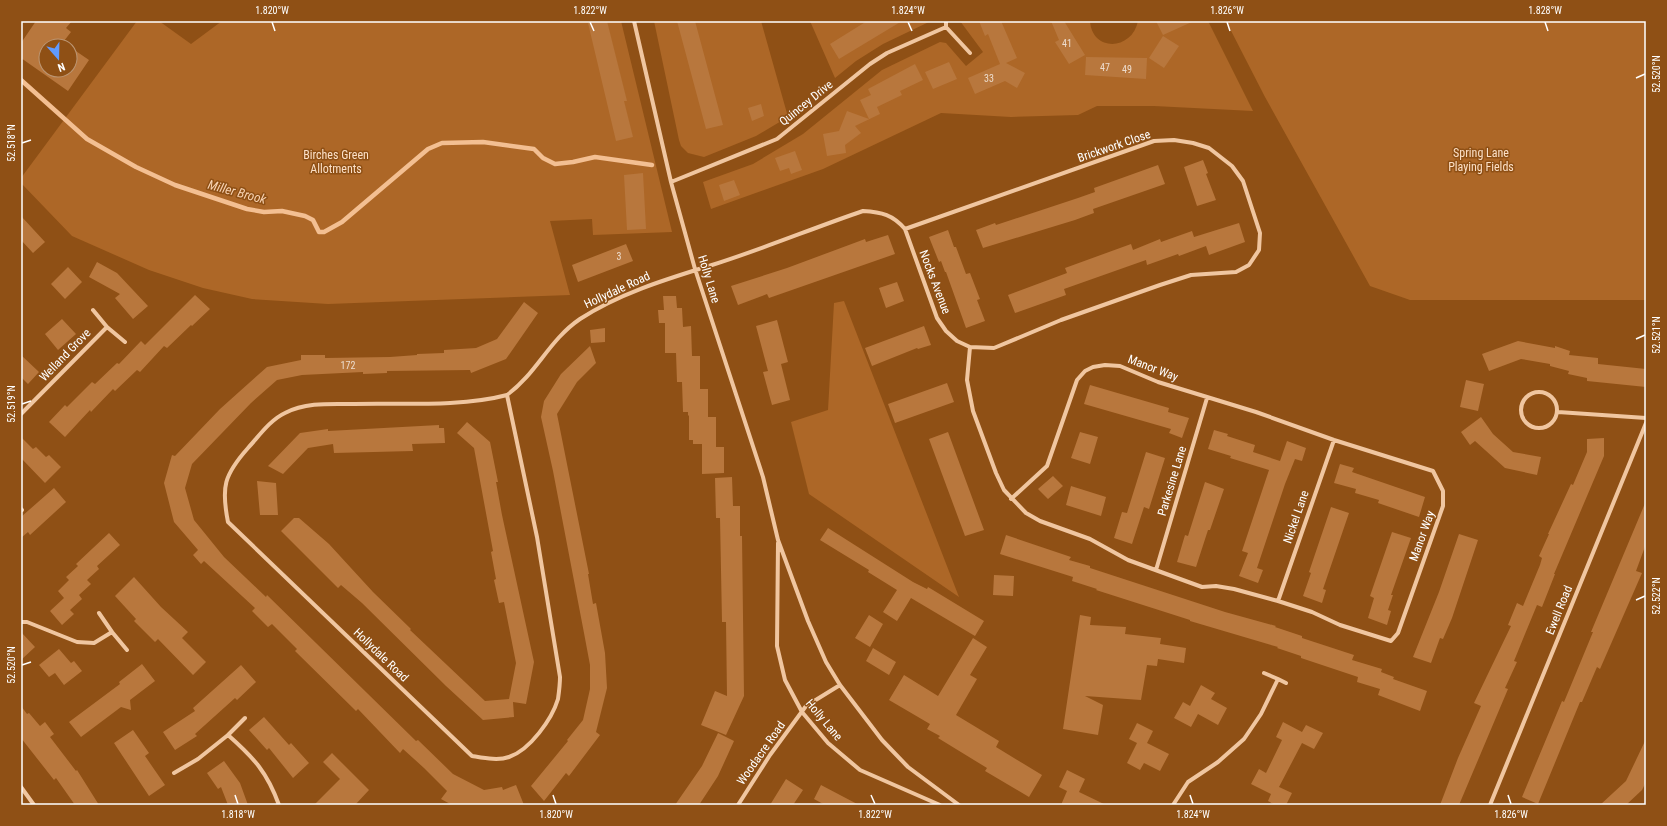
<svg xmlns="http://www.w3.org/2000/svg" width="1667" height="826" viewBox="0 0 1667 826" font-family="'Roboto Condensed',sans-serif">
  <rect width="100%" height="100%" fill="#8f5015"/>
  <path fill="#ad6727" d="M137 21H159L191 44 222 21H621L672 232 593 235 592 219 550 221 570 295 328 304 252 299 203 288 149 270 72 236 21 183V178Z
    M654 21H761L788 117 756 136 704 157 688 153 681 146 679 140Z
    M810 21H931L883 44 856 61 835 78Z
    M960 21H1090C1092 52 1132 51 1138 21H1208L1253 111 1154 106H1097L1078 115 1011 117 941 113 823 169 711 209 703 182 753 164 803 134 882 70 940 42 946 43 966 66 983 52Z
    M1226 21H1646V300H1410L1370 286 1265 97Z
    M844 301 959 597 809 494 791 422 828 410 834 303Z"/>
  <g fill="none" stroke-linecap="round" stroke-linejoin="round">
    <path stroke="#f3bf92" stroke-width="4.5" d="M21 80 87 139 136 167 175 185 247 209 264 212 282 211 305 216 313 220 319 232H324L342 222 428 149 442 143 483 142 534 149 543 158 555 164 573 162 595 157 652 165"/>
  </g>
  <path fill="#b8773d" d="M36 21H72L66 28 71 32 60 46H46V70H70V47L89 60 68 91 21 58V43Z
    M597 21H607L627 101H624L633 137 616 141 588 23Z
    M677 21H695L723 125 706 129Z
    M867 21H902L839 59 830 44Z
    M979 21H1001L1017 58 1006 63 1025 73 1017 88 1005 81 975 94 968 78 1000 64 988 34 985 36Z
    M1051 21H1064L1085 55 1069 64 1055 42 1059 40Z
    M1156 21H1194L1163 35Z
    M1163 36 1179 46 1164 68 1149 58Z
    M1086 57 1147 58 1146 79 1085 75Z
    M949 62 957 79 933 89 925 72Z
    M915 64 923 80 900 91 902 95 877 107 880 114 855 126 861 133 845 145 846 153 827 156 823 134 839 131 847 111 869 119 860 100 871 95 868 89Z
    M761 104 764 116 752 121 748 108Z
    M795 151 802 170 791 174 789 168 780 171 775 158Z
    M1203 160 1208 173 1206 174 1216 200 1197 206 1184 167Z
    M1158 165 1165 184 1093 209 1094 213 1075 220 983 248 976 230 995 223 996 225 1078 198 1095 192 1094 188Z
    M643 173 646 229 627 230 624 175Z
    M734 180 740 195 724 201 719 185Z
    M21 216 45 242 33 253 21 240Z
    M1239 223 1245 242 1209 255 1206 246 1179 256 1178 254 1147 265 1146 260 1064 289 1066 295 1015 313 1008 295 1067 273 1065 268 1131 244 1133 250 1160 239 1161 242 1192 231 1194 237Z
    M948 230 954 247H956L966 274 970 273 980 299 977 300 985 321 966 328 946 272H945L941 261 939 262 929 237Z
    M888 235 895 254 769 298 767 294 738 305 731 286 787 268 865 239 866 242Z
    M626 244 633 261 578 282 572 265Z
    M97 262 117 273 148 306 133 319 115 298 120 294 89 277Z
    M68 267 82 282 65 299 51 284Z
    M897 282 904 301 886 308 879 288Z
    M195 295 210 309 192 326 191 325 167 348 164 346 140 372 137 370 115 391 113 389 91 412 90 410 65 437 49 422 65 405 67 407 92 382 95 384 117 363 119 364 141 341 145 345Z
    M663 296H676L677 308H682L683 327 691 326 692 356H700V389H708V417H716V447H724V473L702 474V444H693V440H689V415L688 416V412H683L682 382H677L676 353H665V323H659L658 310H664Z
    M524 302 538 313 506 359 471 373 470 370 387 371V373L363 374V372L302 375 277 380 251 403 192 464 185 488 194 520 224 557 266 597 267 595 416 741 418 740 453 774 484 790 502 787 503 790 516 785 524 805H452L441 799 447 791 424 768 403 749 400 753 358 709 356 711 295 651 297 649 272 624 268 627 252 611 255 608 204 561 201 564 193 555 198 550 174 522 164 483 172 455 175 456 220 409 267 367 301 360V355H325V358L390 357 417 355V354L444 353V350L476 348 497 339Z
    M62 319 76 334 58 350 45 334Z
    M777 320 788 362 781 364 790 400 772 405 763 372 768 371 756 326Z
    M924 326 931 345 918 349 917 348 872 366 865 348Z
    M605 328V342L591 343 590 330Z
    M1518 341 1555 348V346L1570 351 1569 355 1598 358V364L1646 369V387L1587 381V378L1568 374 1569 371 1550 366V364L1521 359 1489 371 1482 354Z
    M590 346 596 363 577 382 557 414 589 574H588L593 604 596 603 605 653 607 688 596 732 600 735 569 776 566 773 544 801 531 786 568 741 567 740 583 720 590 689V665L584 633 553 471 541 417 544 401 561 374Z
    M21 355 39 372 28 384 21 377Z
    M1466 380 1484 384 1478 411 1460 407Z
    M947 383 954 402 895 423 888 404Z
    M1090 385 1169 408 1168 412 1189 418 1182 438 1169 433 1171 429 1084 404Z
    M1481 417 1493 434 1513 452 1541 457 1537 475 1505 468 1475 441 1470 445 1461 432Z
    M467 422 490 442 498 482H496L502 515 534 662 526 704 513 702 514 717 483 720 446 686 362 603 341 585 338 588 281 531 294 518H299L329 544 373 592 411 629 410 630 485 701 509 699 516 663 504 602 499 603 494 580 496 579 491 552 493 551 474 448 457 433Z
    M439 425V428H444L445 443 412 444 413 451 334 453 333 444 308 448 283 474 268 466 300 433 328 429V431Z
    M1214 430 1228 434 1227 436 1255 445 1253 452 1280 461 1287 441 1306 448 1302 461 1295 459 1285 484 1257 568 1263 570 1258 583 1239 576 1248 553 1242 551 1269 470 1230 458 1231 456 1208 449Z
    M948 432 984 530 965 536 929 439Z
    M1080 432 1098 437 1090 464 1071 458Z
    M21 437 33 449 36 447 46 457 49 455 61 467 45 483 21 458Z
    M1604 438V456L1554 574H1555L1542 607 1537 605 1525 634 1514 661 1517 662 1505 688 1508 689 1459 805H1440L1458 758 1481 706 1474 703 1511 626 1508 625 1517 603 1523 606 1540 565 1542 558 1539 556 1549 534H1548L1571 484 1573 485 1587 452V439Z
    M1146 452 1165 458 1149 509 1144 507 1132 544 1114 538 1122 512 1127 513Z
    M1340 464 1354 468 1352 472 1425 497 1419 517 1378 503 1379 500 1355 493 1356 489 1334 483Z
    M1053 476 1063 486 1048 499 1038 489Z
    M732 477 733 506H740V536H742L744 696 726 735 701 725 715 691 727 696 726 622H722L720 518H716L715 478Z
    M257 481 276 483 278 515H260Z
    M1205 482 1224 489 1210 530H1208L1196 567 1177 562 1185 535 1188 536Z
    M1071 486 1106 497 1101 516 1066 505Z
    M54 488 66 502 30 535 28 532 21 538V517Z
    M1646 501V544L1636 571 1642 573 1600 669 1597 667 1582 702H1580L1538 804 1522 797 1562 701 1564 702 1581 661 1593 632H1591Z
    M1331 507 1349 513 1323 589 1326 590 1322 603 1303 596 1311 573 1309 572Z
    M828 528 913 582 927 589 928 587 984 621 975 636 911 598 897 621 883 612 897 590 868 572 869 570 820 540Z
    M1392 532 1411 538 1391 595H1393L1388 610 1391 611 1387 625 1368 618 1374 598 1370 596Z
    M109 533 120 545 97 566 99 569 87 580 91 584 79 595 82 599 70 610 74 614 62 625 50 611 64 598 58 591 69 580 66 577 78 566 76 564Z
    M1459 534 1478 540 1452 618 1443 639 1440 638 1431 663 1413 657 1439 592Z
    M1006 535 1071 557 1069 560 1090 566V568L1225 612 1276 626 1275 627 1302 636V638L1354 655 1352 660 1382 669 1381 672 1394 677 1393 679 1427 691 1420 711 1378 695 1380 689 1357 682 1358 677 1301 658V656L1277 648 1278 647 1190 621V620L1096 590 1097 589 1072 581 1073 577 1000 554Z
    M994 575 1014 576 1013 596 993 595Z
    M134 577 161 607 188 632 182 638 206 662 193 675 158 639 155 642 134 621 136 619 115 596Z
    M869 615 883 624 870 647 855 638Z
    M1080 615 1091 617 1090 625 1126 627 1125 634 1161 638 1160 644 1186 648 1184 663 1158 659 1157 666 1147 665 1141 700 1085 696 1103 705 1098 735 1063 729Z
    M21 632 35 647 21 660Z
    M973 638 987 647 970 675 977 679 956 715 999 741 996 747 1042 775 1029 797 985 771 987 768 938 738 940 736 927 729 930 724 889 700 904 675 938 696Z
    M873 648 896 662 889 675 866 661Z
    M59 649 71 663 74 661 82 671 64 685 55 673 49 677 39 665Z
    M142 664 155 681 130 700 131 710 121 707 81 737 69 722 120 684 119 682Z
    M241 665 256 682 237 700 235 698 195 734 197 736 175 750 163 732 195 711 193 708Z
    M1201 685 1215 693 1211 699 1227 708 1218 725 1198 714 1191 727 1174 718 1183 702 1190 706Z
    M21 706 27 714 29 713 40 726 45 722 54 734 50 737 76 771 77 770 99 805H75L56 778 54 780 21 738Z
    M264 717 289 745 291 743 309 763 293 778 269 748 267 750 249 730Z
    M1283 722 1302 732 1306 725 1323 733 1314 749 1302 743 1279 787 1292 793 1286 805H1275L1268 801 1271 794 1251 784 1259 769 1266 773 1282 740 1276 737Z
    M1137 723 1153 731 1147 743 1169 754 1160 771 1144 763 1140 770 1127 763 1137 743 1129 739Z
    M133 730 149 753 145 756 165 785 149 796 114 743Z
    M718 733 734 741 718 776 699 805H675L702 766Z
    M1646 739V782L1642 790 1626 805H1600L1626 781Z
    M332 753 369 790 355 805H314L340 779 323 762Z
    M224 761 240 783 248 805H228L221 787 218 789 207 773Z
    M1067 770 1085 779 1079 792 1106 805H1061L1067 791 1059 787Z
    M786 779 803 790 793 805H770Z
    M821 785 859 805H825L814 799Z"/>
  <g fill="none" stroke-linecap="round" stroke-linejoin="round">
    <path stroke="#f0c6a0" stroke-width="4" d="M634 21 671 182 695 269 763 477 778 540 808 621 826 662 840 685 882 740 908 767 959 805
      M946 21V27L970 53
      M671 182 777 139 870 64 887 53 946 27
      M93 310 107 327
      M970 347 967 380 973 411 996 473 1004 490 1026 513 1040 521 1090 539 1128 560 1202 587 1216 586 1234 589 1278 601 1312 612 1340 625 1391 641 1398 633 1443 506V491L1433 471 1334 440 1256 412 1158 382 1120 366 1105 365 1093 367 1085 371 1077 380 1047 466 1011 499
      M1521 410a18 18 0 1 1 36 0a18 18 0 1 1-36 0Z
      M507 395C537 373 549 340 580 319 620 293 667 279 712 265 763 249 813 228 863 211 882 212 893 215 905 229L937 318 946 331 957 341 970 347 994 348 1061 320 1160 285 1191 275 1236 272 1249 265 1259 250 1260 233 1243 181 1232 166 1209 148 1193 143 1174 140 1154 141 905 229
      M507 395 537 537 560 677C560 684 559 692 558 699 552 719 530 750 509 757 498 761 484 758 472 756L228 522C221 487 224 475 248 448 259 436 270 420 285 413 306 402 331 404 354 404 401 403 462 407 507 395Z
      M1558 412 1646 418
      M21 414 107 327 125 342
      M21 509 22 510
      M778 543 777 646 785 680 802 712 828 743 860 770 940 805
      M1156 570 1207 398
      M1278 601 1334 440
      M99 613 112 632
      M21 622H27L77 642 94 643 112 632 127 650
      M1264 673 1278 679
      M228 735 245 718
      M174 773 198 759 228 735C254 758 267 772 279 805
      M21 787 34 805
      M738 805 770 755 806 706 840 685
      M1173 805 1188 782 1218 762 1244 739 1261 714 1278 679 1286 683
      M1490 805 1646 423"/>
  </g>
  <path fill="none" stroke="#fff" stroke-width="1.5" d="M272 22 275 31M590 22 594 31M908 22 912 31M1227 22 1230 31M1545 22 1548 31M1636 78 1645 74M22 143 31 140M1636 339 1645 335M22 404 31 401M1636 600 1645 596M22 665 31 662M235 795 238 804M553 795 556 804M871 795 875 804M1190 795 1193 804M1508 795 1511 804"/>
  <g text-anchor="middle" dominant-baseline="central" stroke-width="3" stroke-linejoin="round" paint-order="stroke">
    <g font-size="10" fill="#edddce">
      <text x="1067" y="43">41</text>
      <text x="1105" y="67">47</text>
      <text x="1127" y="69">49</text>
      <text x="989" y="78">33</text>
      <text x="619" y="256">3</text>
      <text x="348" y="365">172</text>
    </g>
    <g font-size="12" fill="#fff" stroke="#8f5015">
      <text transform="translate(806 103) rotate(-39)">Quincey Drive</text>
      <text transform="translate(1114 146) rotate(-19)">Brickwork Close</text>
      <text transform="translate(709 279) rotate(73)">Holly Lane</text>
      <text transform="translate(935 282) rotate(69)">Nocks Avenue</text>
      <text transform="translate(617 290) rotate(-25)">Hollydale Road</text>
      <text transform="translate(65 355) rotate(-46)">Welland Grove</text>
      <text transform="translate(1153 368) rotate(21)">Manor Way</text>
      <text transform="translate(1172 481) rotate(-73)">Parkesine Lane</text>
      <text transform="translate(1296 517) rotate(-71)">Nickel Lane</text>
      <text transform="translate(1422 536) rotate(-70)">Manor Way</text>
      <text transform="translate(1559 610) rotate(-68)">Ewell Road</text>
      <text transform="translate(381 655) rotate(44)">Hollydale Road</text>
      <text transform="translate(824 720) rotate(50)">Holly Lane</text>
      <text transform="translate(761 753) rotate(-55)">Woodacre Road</text>
    </g>
    <g font-size="12" fill="#fce0c7" stroke="#8f5015">
      <text x="1481" y="153">Spring Lane<tspan x="1481" dy="14">Playing Fields</tspan></text>
      <text x="336" y="155">Birches Green<tspan x="336" dy="14">Allotments</tspan></text>
    </g>
    <g font-size="13" font-style="italic" fill="#f8d4b4" stroke="#8f5015">
      <text transform="translate(237 192) rotate(15)">Miller Brook</text>
    </g>
  </g>
  <rect width="1667" height="826" fill="none" stroke="#8f5015" stroke-width="44"/>
  <g transform="translate(58 58) rotate(160)"><circle r="19" fill="#8f5015" stroke="#bc9673"/>
  <path d="M0-3L7 15L0 10L-7 15Z" fill="#609aff"/>
  <text y="-6" font-size="11" font-weight="bold" text-anchor="middle" fill="#ffffff">N</text>
  </g>
  <rect x="22" y="22" width="1623" height="782" fill="none" stroke="#fff" stroke-width="1.5"/>
  <g font-size="10" text-anchor="middle" fill="#fff">
    <text x="272" y="14">1.820°W</text>
    <text x="590" y="14">1.822°W</text>
    <text x="908" y="14">1.824°W</text>
    <text x="1227" y="14">1.826°W</text>
    <text x="1545" y="14">1.828°W</text>
    <text transform="translate(1656 74) rotate(-90)" y="4">52.520°N</text>
    <text transform="translate(11 143) rotate(-90)" y="4">52.518°N</text>
    <text transform="translate(1656 335) rotate(-90)" y="4">52.521°N</text>
    <text transform="translate(11 404) rotate(-90)" y="4">52.519°N</text>
    <text transform="translate(1656 596) rotate(-90)" y="4">52.522°N</text>
    <text transform="translate(11 665) rotate(-90)" y="4">52.520°N</text>
    <text x="238" y="818">1.818°W</text>
    <text x="556" y="818">1.820°W</text>
    <text x="875" y="818">1.822°W</text>
    <text x="1193" y="818">1.824°W</text>
    <text x="1511" y="818">1.826°W</text>
  </g>
</svg>
